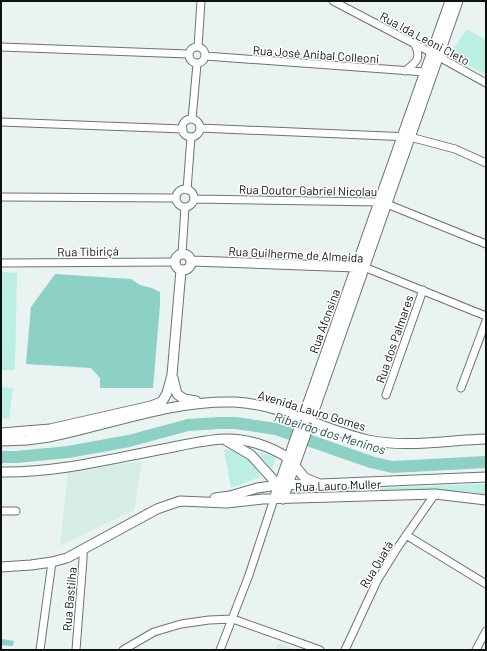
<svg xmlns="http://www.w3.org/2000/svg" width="487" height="651" viewBox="0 0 487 651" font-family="Barlow,sans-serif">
  <rect width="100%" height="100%" fill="#e9f4f2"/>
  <path fill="#d7ebe7" d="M142 461 134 510 60 546 68 472Z
    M278 643 296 650H276Z"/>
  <path fill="#bbefe4" d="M467 29 486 40V75L449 55Z
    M1 272 17 273 15 370H1Z
    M1 387 13 388 9 419 1 418Z
    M228 449C242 453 254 463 261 477L231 488 224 450Z
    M259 452 276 457 272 469 259 453Z
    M486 484V495L468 492 439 491 288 494 286 491Z"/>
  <path fill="#8dd0c4" d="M55 274 131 279 140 285 152 288 160 292V305L153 388H100V378L91 368 26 364 31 307Z
    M2 639 14 641 13 646 2 645Z"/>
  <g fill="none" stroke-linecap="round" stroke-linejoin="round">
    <path stroke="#8dd0c4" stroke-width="12" d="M1 457H16L68 452 129 441 188 425 219 423H236L276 429 371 462 392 467 486 462"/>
    <defs>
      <path id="minor" d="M333 1 432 53 486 83
        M189 55a8 8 0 1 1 16 0a8 8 0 1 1-16 0Z
        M1 47 188 54
        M198 47 201 1
        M205 56 425 72
        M405 71C417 62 422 58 414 43
        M192 119 197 64
        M182 128a9 9 0 1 1 18 0a9 9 0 1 1-18 0Z
        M1 122 183 129
        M200 128 410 137 455 149 486 163
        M176 198a9 9 0 1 1 18 0a9 9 0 1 1-18 0Z
        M187 190 191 137
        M1 197 176 198
        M194 199 379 202 387 204 486 244
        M182 254 185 207
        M1 263 175 262
        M360 267H364L486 316
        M461 388 486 321
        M386 395 423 290
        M1 511H16
        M406 535 486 584
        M40 650 52 562
        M76 650 83 559V550
        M123 650 154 632 181 624 209 620 233 619 320 650
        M220 650 249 575 274 499
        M345 650 377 581 398 547 435 494
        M476 650 486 631"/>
      <path id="major" d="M175 262a8 8 0 1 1 16 0a8 8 0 1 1-16 0Z
        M192 261 356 267
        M173 378 177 394 184 399 196 401
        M1 433 50 429 151 406 161 402 163 400 167 393 172 375 181 270
        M1 441 27 440 49 437C110 425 171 400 234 402 281 404 323 430 368 440 406 448 448 440 486 439
        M227 441 251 455 278 485
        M294 465 305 478 317 483
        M1 472C54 473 106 460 158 450 180 446 202 440 224 439 246 438 270 446 288 458
        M215 498 230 496 257 488 278 485 320 484 486 477
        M274 499 450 1
        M283 499 458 1
        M1 567 31 565 52 562 67 558 157 509 180 501 227 503 263 499 435 494 486 500"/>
    </defs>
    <use href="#minor" stroke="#6a7472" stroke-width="9"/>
    <use href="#major" stroke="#6a7472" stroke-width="11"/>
    <use href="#minor" stroke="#fff" stroke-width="7"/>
    <use href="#major" stroke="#fff" stroke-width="9"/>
  </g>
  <g text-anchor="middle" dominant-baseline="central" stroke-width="3" stroke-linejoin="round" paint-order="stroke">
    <g font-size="12" fill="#0d1110" stroke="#fff">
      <text transform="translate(425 38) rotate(28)">Rua Ida Leoni Cleto</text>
      <text transform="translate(316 54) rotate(4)">Rua José Anibal Colleoni</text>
      <text transform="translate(308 190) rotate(1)">Rua Doutor Gabriel Nicolau</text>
      <text transform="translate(88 251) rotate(-1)">Rua Tibiriçá</text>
      <text transform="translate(296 254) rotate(3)">Rua Guilherme de Almeida</text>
      <text transform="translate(324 321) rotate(-70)">Rua Afonsina</text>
      <text transform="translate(394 339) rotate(-71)">Rua dos Palmares</text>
      <text transform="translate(312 410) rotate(17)">Avenida Lauro Gomes</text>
      <text transform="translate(338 485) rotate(-2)">Rua Lauro Muller</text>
      <text transform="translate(376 564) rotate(-59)">Rua Quatá</text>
      <text transform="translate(69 599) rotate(-85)">Rua Bastilha</text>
    </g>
    <g font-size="13" font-style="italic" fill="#20584f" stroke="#fff">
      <text transform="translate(330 433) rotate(17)">Ribeirão dos Meninos</text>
    </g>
  </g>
  <rect width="487" height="651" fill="none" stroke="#0d1110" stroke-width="4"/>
</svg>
